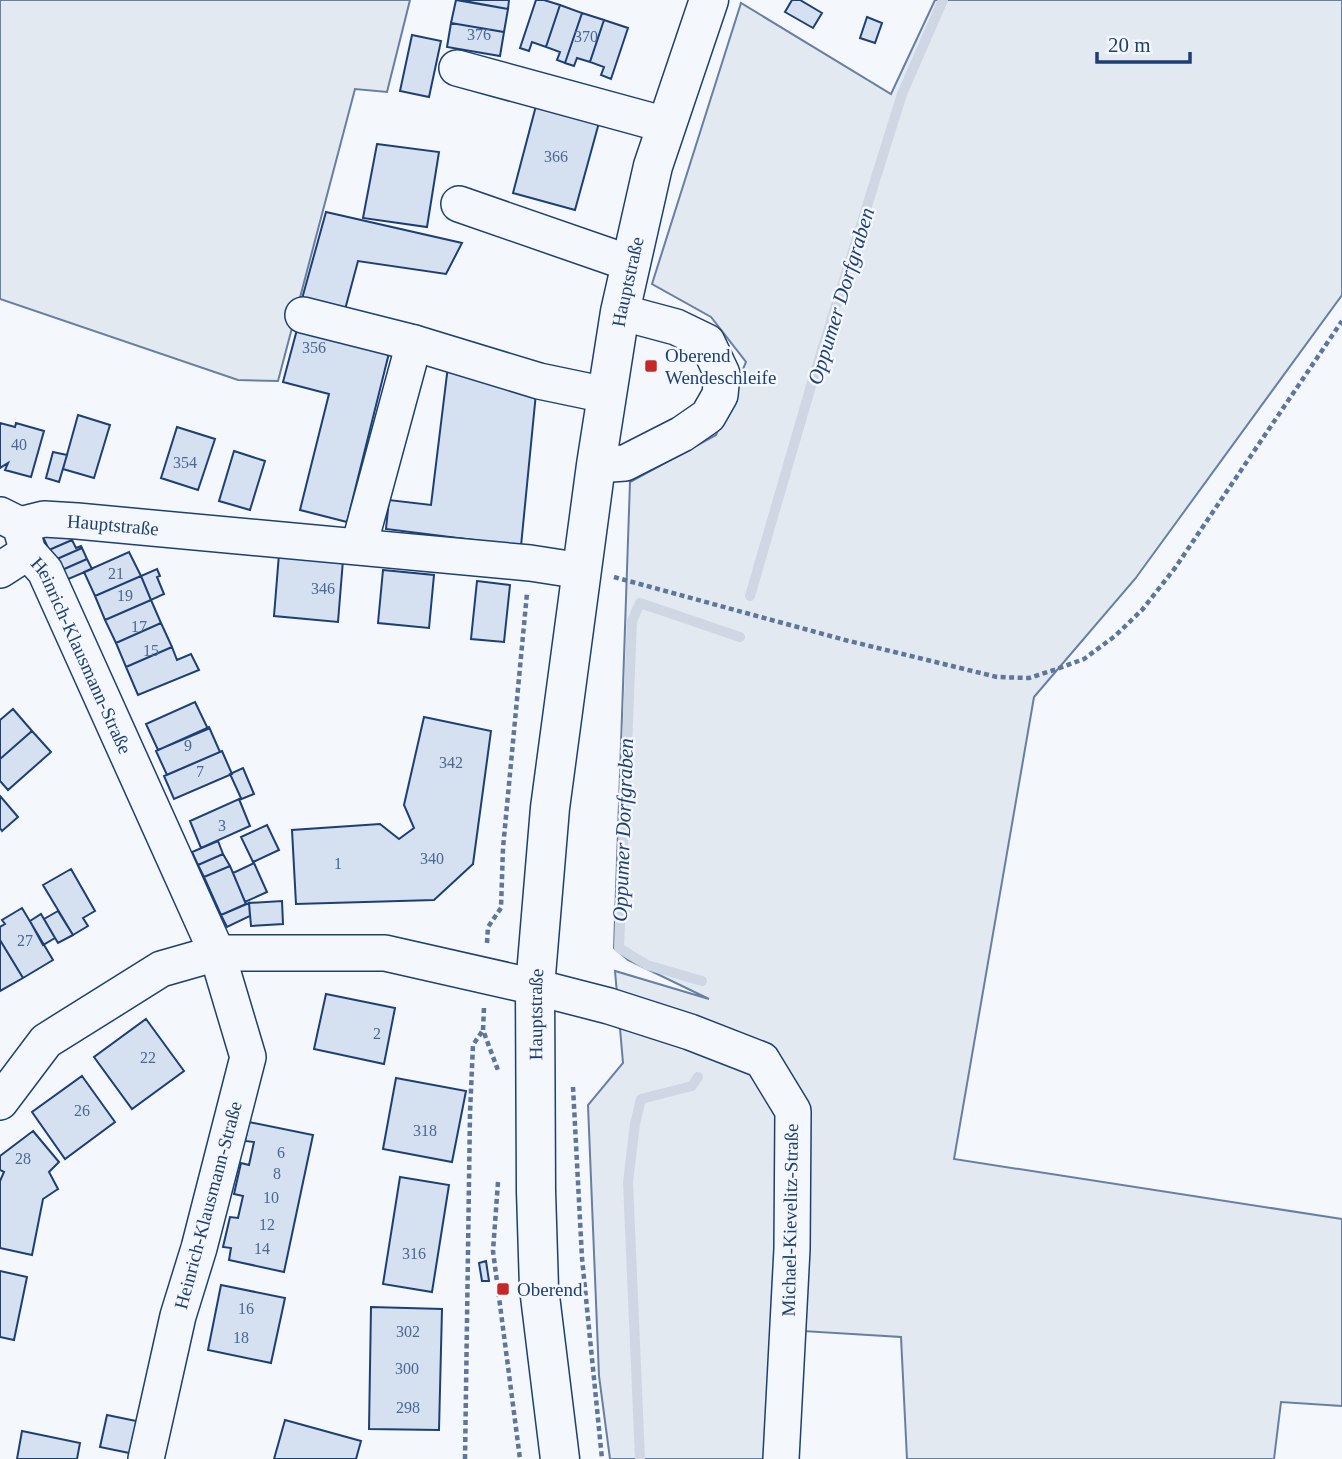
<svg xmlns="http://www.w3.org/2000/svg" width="1342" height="1459" viewBox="0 0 1342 1459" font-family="Georgia,serif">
  <rect width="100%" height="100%" fill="#f4f7fb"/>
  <path fill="#e3e9f0" stroke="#687fa3" stroke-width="2" d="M0 0H410L387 92 355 89 278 381 238 380 0 299Z
    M935 0H1342V295L1135 579 1034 697 954 1159 1342 1219V1406L1281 1402 1274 1459H907L901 1337 803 1331 798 1459H610L599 1376 588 1105 623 1063 615 971 709 999 628 960 614 948 630 482 716 435 746 362 711 317 652 284 741 3 891 94Z"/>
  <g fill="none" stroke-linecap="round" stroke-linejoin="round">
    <path stroke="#cfd7e4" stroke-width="10" d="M750 596 813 379 902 94 943 0
      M702 981 647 965 619 948 632 621 640 603 740 637
      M640 1459 628 1182 635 1124 641 1099 692 1086 698 1077"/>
  </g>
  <path fill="#d5e0f0" stroke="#1d3f73" stroke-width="2" d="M456 0 508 9 504 32 451 23Z
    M459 0H509L508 9Z
    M536 0H544L560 5 546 47 532 42 529 51 520 48Z
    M792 0H800L822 13 813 28 785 12Z
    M560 5 582 13 565 63 557 60 560 52 546 47Z
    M582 13 604 20 590 62 577 58 574 66 565 63Z
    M867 17 882 23 875 43 860 38Z
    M604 20 628 28 611 79 601 75 604 67 590 62Z
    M451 23 504 32 500 56 447 47Z
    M412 35 441 41 429 97 400 91Z
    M537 102 600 119 575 210 513 193Z
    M377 144 439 152 427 227 363 218Z
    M326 212 462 243 446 274 358 261 343 317 300 306Z
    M299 322 391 345 347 522 300 510 329 394 283 382Z
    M448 366 536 393 521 546 386 529 389 500 431 505Z
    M78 415 110 425 94 478 63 469Z
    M0 423 15 427 16 423 44 431 31 477 5 470 8 463 0 468Z
    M177 427 215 439 198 490 161 478Z
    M234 451 265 461 250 510 219 501Z
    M53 452 67 455 59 482 46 478Z
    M67 526 72 540 49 550 43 537Z
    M72 540 76 548 81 546 82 548 57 559 49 550Z
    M82 548 87 559 62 570 57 559Z
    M129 552 141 576 95 596 84 572Z
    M279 554 343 560 338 622 274 616Z
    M87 559 92 569 66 580 62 570Z
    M157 569 160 576 157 577 164 594 151 600 141 576Z
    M383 570 434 575 429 628 378 623Z
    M141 576 151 600 105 620 95 596Z
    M477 581 510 585 504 642 471 639Z
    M151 600 161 623 116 643 105 620Z
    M161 623 172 647 126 667 116 643Z
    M172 647 177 660 191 654 199 670 138 695 126 667Z
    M195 702 208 729 158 750 146 724Z
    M13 709 32 731 0 759V720Z
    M424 717 491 731 473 864 434 900 296 904 292 830 380 824 399 839 414 828 404 805Z
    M209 727 220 752 167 775 156 751Z
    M32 731 51 752 8 790 0 781V759Z
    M222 751 232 774 174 799 164 776Z
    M243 768 254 794 239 800 241 798 230 774Z
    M0 796 18 817 2 831 0 828Z
    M239 799 250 826 201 848 190 821Z
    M267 825 279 850 253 862 241 837Z
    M218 841 223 854 198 865 192 852Z
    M223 854 230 866 204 877 198 865Z
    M254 863 267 892 245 902 233 873Z
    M230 866 246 904 221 915 204 877Z
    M71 869 95 911 83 918 88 926 73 935 43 885Z
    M282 901 283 924 251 926 249 903Z
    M249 903 250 916 227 927 221 915Z
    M22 908 53 960 23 978 0 940V927L5 924 2 920Z
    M58 911 73 935 58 943 44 919Z
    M41 914 55 938 43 945 30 921Z
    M0 940 23 978 0 991Z
    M326 994 395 1008 384 1064 314 1049Z
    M146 1019 184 1071 132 1109 94 1057Z
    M82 1076 115 1122 65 1159 32 1112Z
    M396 1078 466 1091 452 1162 383 1149Z
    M249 1122 313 1135 284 1272 229 1260 231 1248 223 1247 230 1217 238 1218 243 1196 234 1194 241 1163 249 1165 254 1142 245 1141Z
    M33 1131 59 1162 49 1172 58 1189 43 1199 32 1255 0 1248V1181L4 1172 0 1170V1156Z
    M400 1177 449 1185 432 1292 383 1284Z
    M486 1261 489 1281H482L479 1263Z
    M0 1271 27 1277 14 1340 0 1337Z
    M221 1285 285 1298 271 1363 208 1350Z
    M371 1307 442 1309 439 1430 369 1429Z
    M107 1415 146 1423 139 1455 100 1447Z
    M285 1420 361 1441 356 1459H274Z
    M22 1431 80 1443 77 1459H17Z"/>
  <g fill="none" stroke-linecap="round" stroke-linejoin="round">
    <defs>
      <g id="minor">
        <path d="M457 68 666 125"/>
        <path d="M459 204 632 264"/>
        <path d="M303 315 414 343"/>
        <path d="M596 465 625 463 682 434 708 416 720 395 722 374 707 342 676 327 620 312"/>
        <path id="s1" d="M0 515 20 525 28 552 45 571 217 953 248 1057 199 1248 178 1316 146 1459"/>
        <path id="s2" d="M20 525 44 519 77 521 530 563 582 571"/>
        <path d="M359 546 414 343 539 381 606 395"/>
        <path d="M0 570 28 552"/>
        <path d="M0 1102 46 1041 161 969 217 953H385L535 987 609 1006 690 1032 762 1060 793 1111 792 1249 781 1459"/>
      </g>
      <g id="major">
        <path id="s3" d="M560 1459 539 1288 536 1191 535 987 550 808 596 465 620 312 653 166 709 0"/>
      </g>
    </defs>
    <use href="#minor" stroke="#1d3f73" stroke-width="38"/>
    <use href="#major" stroke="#1d3f73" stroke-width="41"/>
    <path stroke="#5e769c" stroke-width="4.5" stroke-dasharray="5 3.5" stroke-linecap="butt" d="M614 577 845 640 997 677 1029 678 1054 670 1084 659 1115 636 1142 610 1175 568 1342 321
      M487 943 488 927 501 908 503 848 527 593
      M484 1008 483 1030 499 1073
      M573 1087 582 1258 602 1459
      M498 1182 493 1251 520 1459
      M465 1459 470 1113 473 1045 483 1030"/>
    <use href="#minor" stroke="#f4f7fb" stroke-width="35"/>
    <use href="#major" stroke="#f4f7fb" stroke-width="38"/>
  </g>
  <g fill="#c62828" stroke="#f4f7fb" stroke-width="2.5">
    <rect x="644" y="359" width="14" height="14" rx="3.5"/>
    <rect x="496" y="1282" width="14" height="14" rx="3.5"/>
  </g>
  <g text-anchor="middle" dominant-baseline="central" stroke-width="5" stroke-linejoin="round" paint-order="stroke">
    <g font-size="16" fill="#4b6792">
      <text x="479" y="34">376</text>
      <text x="586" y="36">370</text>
      <text x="556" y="156">366</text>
      <text x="314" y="347">356</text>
      <text x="19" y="444">40</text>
      <text x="185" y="462">354</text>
      <text x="116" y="573">21</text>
      <text x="323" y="588">346</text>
      <text x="125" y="595">19</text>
      <text x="139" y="626">17</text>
      <text x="151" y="650">15</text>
      <text x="188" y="745">9</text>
      <text x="451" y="762">342</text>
      <text x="200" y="771">7</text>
      <text x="222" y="825">3</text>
      <text x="432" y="858">340</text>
      <text x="338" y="863">1</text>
      <text x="25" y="940">27</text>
      <text x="377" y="1033">2</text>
      <text x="148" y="1057">22</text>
      <text x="82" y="1110">26</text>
      <text x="425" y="1130">318</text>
      <text x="281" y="1152">6</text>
      <text x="23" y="1158">28</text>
      <text x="277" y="1173">8</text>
      <text x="271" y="1197">10</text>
      <text x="267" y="1224">12</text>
      <text x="262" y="1248">14</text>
      <text x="414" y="1253">316</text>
      <text x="246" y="1308">16</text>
      <text x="408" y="1331">302</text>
      <text x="241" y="1337">18</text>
      <text x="407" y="1368">300</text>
      <text x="408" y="1407">298</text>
    </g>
    <g font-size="19" fill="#1d3f73" stroke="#f4f7fb">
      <text stroke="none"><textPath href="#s3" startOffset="1185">Hauptstraße</textPath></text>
      <text stroke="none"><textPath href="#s2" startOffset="94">Hauptstraße</textPath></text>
      <text stroke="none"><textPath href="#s1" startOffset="168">Heinrich-Klausmann-Straße</textPath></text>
      <text stroke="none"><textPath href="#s3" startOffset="446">Hauptstraße</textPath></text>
      <text transform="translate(208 1205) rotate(-75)">Heinrich-Klausmann-Straße</text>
      <text transform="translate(790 1220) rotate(-89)">Michael-Kievelitz-Straße</text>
    </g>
    <g font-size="19" fill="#1d3f73" stroke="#f4f7fb" text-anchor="start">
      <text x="665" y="355">Oberend<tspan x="665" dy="22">Wendeschleife</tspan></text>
      <text x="517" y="1289">Oberend</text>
    </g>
    <g font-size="21" font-style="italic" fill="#1d3f73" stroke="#f4f7fb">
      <text transform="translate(841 296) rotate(-73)">Oppumer Dorfgraben</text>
      <text transform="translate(623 830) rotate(-88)">Oppumer Dorfgraben</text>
    </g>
  </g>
  <path d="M1097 52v10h93v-10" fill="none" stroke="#1d3f73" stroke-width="3.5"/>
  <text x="1108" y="52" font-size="21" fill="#1d3f73" stroke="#f4f7fb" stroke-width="5" paint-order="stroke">20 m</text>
</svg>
